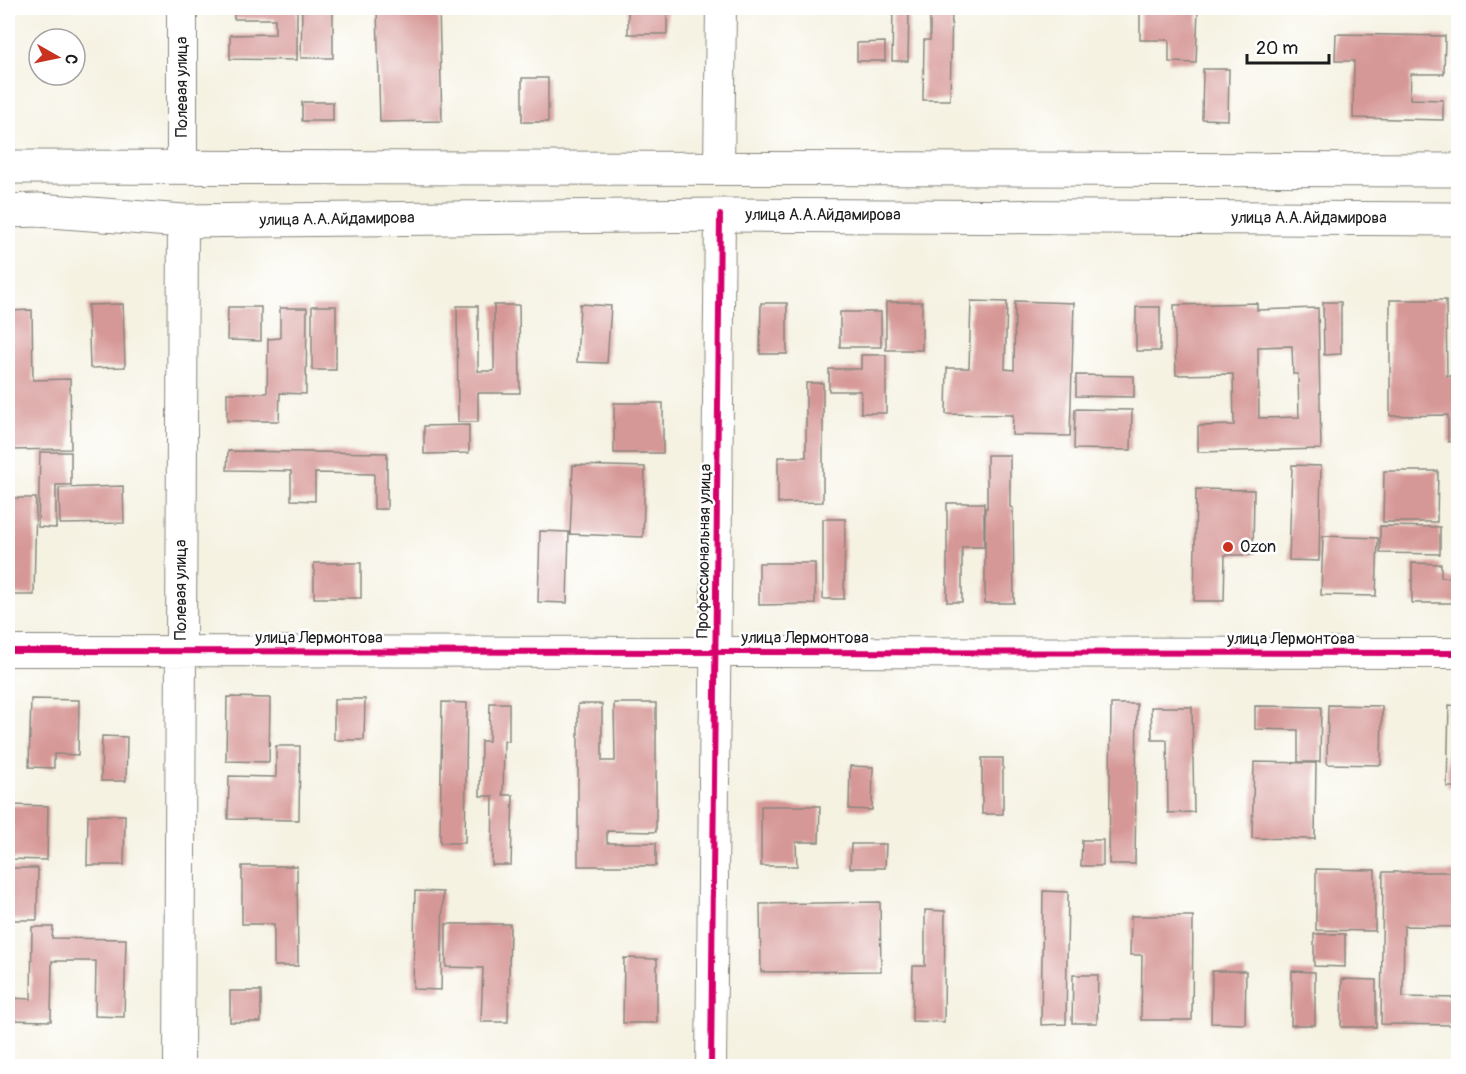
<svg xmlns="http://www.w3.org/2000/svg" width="1466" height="1074" viewBox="0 0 1466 1074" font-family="Pangolin,sans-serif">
  <rect width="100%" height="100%" fill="#fff"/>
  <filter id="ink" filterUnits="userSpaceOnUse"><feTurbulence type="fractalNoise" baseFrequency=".0167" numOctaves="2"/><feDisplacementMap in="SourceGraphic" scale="12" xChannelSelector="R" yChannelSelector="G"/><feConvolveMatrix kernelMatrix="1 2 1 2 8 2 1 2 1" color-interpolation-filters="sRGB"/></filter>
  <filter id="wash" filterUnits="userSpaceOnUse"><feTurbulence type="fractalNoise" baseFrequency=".008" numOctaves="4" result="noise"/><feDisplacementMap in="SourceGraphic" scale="24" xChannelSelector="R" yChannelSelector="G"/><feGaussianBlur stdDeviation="1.35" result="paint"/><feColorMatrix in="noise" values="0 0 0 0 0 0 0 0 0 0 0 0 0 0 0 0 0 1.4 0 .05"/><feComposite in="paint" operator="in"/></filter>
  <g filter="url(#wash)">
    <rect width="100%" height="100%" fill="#f5f2e2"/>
    <g id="blocks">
      <path fill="#d69896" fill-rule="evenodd" d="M234 8H297V60L230 59V35L275 34V19H234Z
        M302 8H333V58H301Z
        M377 8H439L442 121 380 122Z
        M628 8H667V34H628Z
        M893 8H952L950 100H923L924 40H930V11L909 10 908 61H892Z
        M1140 8H1198L1196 63 1169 62V40H1140Z
        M1336 34 1445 36 1444 74H1411L1410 99 1443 100V120L1353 118 1354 61H1335Z
        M885 42V61H857V43Z
        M1203 69H1229L1228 120 1202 119Z
        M522 78H548V122H522Z
        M302 102H333V121H302Z
        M1390 300H1446L1447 376H1458V441L1448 442V415L1390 416Z
        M971 301 1007 302 1005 369 1014 370 1015 301 1074 303 1070 436 1012 435 1013 415 946 414 947 368H969Z
        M886 302H922V350H886Z
        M1323 302H1341V354L1324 355Z
        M761 303H787V354H760Z
        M1257 303V310L1318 308 1321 449 1198 452V426L1234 425 1233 374 1176 375 1174 305ZM1292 346 1293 374H1298L1299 417 1259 418 1258 347Z
        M123 304 125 367 90 368 88 305Z
        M580 304 611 306 607 363 577 362Z
        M494 305H519L520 393H478V422H458L457 306H478V371H494Z
        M312 306H336V370H312Z
        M228 307H261V341L227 340Z
        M1136 307H1160V351H1136Z
        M280 308H307L306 394 280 393 279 421H227V393H267L268 339 280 338Z
        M32 310 33 380 70 379 71 449 8 450V311Z
        M840 312H881V347H840Z
        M861 355H886V413H861V391H829V369H861Z
        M1076 375 1134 376V397L1076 396Z
        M806 383H823V502L778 503V457H806Z
        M614 403H663V453H614Z
        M1075 409 1132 410 1131 450 1074 449Z
        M469 425V453L424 454V426Z
        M228 451 387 453V509H374V474L315 473V501L291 500V471L227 470Z
        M40 452H71V485H56V528L38 527Z
        M987 455H1010V507L1013 508 1014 603H985V508H987Z
        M573 465 645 467 643 537 570 534Z
        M1292 465 1321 466 1319 561 1289 560Z
        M1384 471H1438L1437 522H1383Z
        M123 486 124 523 60 524 59 488Z
        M1196 489 1254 490 1253 555H1225L1224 601H1194Z
        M8 498H36L34 595H8Z
        M947 503H984V547H962V602H947Z
        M823 519H845L844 599H823Z
        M1380 526 1440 527V554L1380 553Z
        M540 531 569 532 567 603 538 602Z
        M1323 536 1378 538 1376 596 1321 595Z
        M314 563H361V598H314Z
        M759 563H815V604L759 605Z
        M1412 563 1441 564V577L1458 578V603H1412Z
        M227 697 270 698 269 762 226 761Z
        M31 699 79 700 78 755 54 754V768L29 767Z
        M334 699H365L364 740H334Z
        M442 702 467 703 465 843H440Z
        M490 703H509V741H504L503 795H513L511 865H492L493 796H480L481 741H489Z
        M614 703H656V832L607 831V843H656V866H578V704H602V761H615Z
        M1111 704H1137L1135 864H1109Z
        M1328 705 1382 706 1381 765 1327 764Z
        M1449 705 1458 706V787H1447Z
        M1255 706 1321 707 1320 762H1298V730L1255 729Z
        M1151 707H1192L1194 812 1168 813 1167 740H1152Z
        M102 736 127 737 126 781H101Z
        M276 746H300L299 820 228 819 229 776 276 777Z
        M982 758H1003V814H982Z
        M1254 762 1316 763 1315 839 1252 838Z
        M850 766 873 767 872 810 849 809Z
        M8 805 48 806 47 860 8 859Z
        M761 806H820L819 842H796L797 866H761Z
        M88 815H125L124 865H87Z
        M1082 840H1103V866H1081Z
        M851 844H886L885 868H850Z
        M242 866H297L298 966H274V924H242Z
        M8 868H38L37 920H8Z
        M1316 869 1375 870V931L1316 930Z
        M1383 872H1458V927L1404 926 1403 997 1458 998V1025L1381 1024Z
        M415 891 443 892 441 990 413 989Z
        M1043 891 1068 892 1066 1024 1041 1025Z
        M880 902 881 971 761 972 760 904Z
        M925 910 945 911 944 1022 912 1021 913 966H925Z
        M1131 916H1193L1192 1020H1141L1142 955H1130Z
        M446 924H510L508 1022H481L483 968 446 967Z
        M32 927H53L52 938 126 939 124 1017 95 1016 96 961H52L51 1021 8 1020V998L31 999Z
        M1314 934H1345V967L1314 966Z
        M624 958 657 959V1023H623Z
        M1212 971H1246L1245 1024 1211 1023Z
        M1292 971 1315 972V1025H1291Z
        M1073 975H1098L1097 1023H1072Z
        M1342 979 1376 980V1027H1341Z
        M230 991H261V1022H230Z"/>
    </g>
  </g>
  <g filter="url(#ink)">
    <use href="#blocks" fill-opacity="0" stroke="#88877f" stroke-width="1.5"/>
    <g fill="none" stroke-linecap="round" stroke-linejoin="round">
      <defs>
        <path id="minor" d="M182 166V8
          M719 167 721 8
          M8 651 1458 653
          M179 1066 183 221
          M711 1066 720 215"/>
        <path id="major" d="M8 167 1458 170
          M8 211 38 210 183 221 720 215 1458 219"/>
      </defs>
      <use href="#minor" stroke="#88877f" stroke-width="32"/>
      <use href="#major" stroke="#88877f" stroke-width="35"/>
      <use href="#minor" stroke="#fff" stroke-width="30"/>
      <use href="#major" stroke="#fff" stroke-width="33"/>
      <defs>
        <path id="cycleway" d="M8 651 1458 653
          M711 1066 720 215"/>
      </defs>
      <use href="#cycleway" stroke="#fff" stroke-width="10"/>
      <use href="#cycleway" stroke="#d6006c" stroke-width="6"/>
    </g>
  </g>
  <circle fill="#c8321e" stroke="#fff" stroke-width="2" cx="1228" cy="547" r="6"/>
  <g text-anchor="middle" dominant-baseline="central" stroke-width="5" stroke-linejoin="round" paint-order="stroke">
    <g font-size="16" fill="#1c1c1c" stroke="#fff">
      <text transform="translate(182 87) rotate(-90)">Полевая улица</text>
      <text x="823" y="215">улица А.А.Айдамирова</text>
      <text x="1309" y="218">улица А.А.Айдамирова</text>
      <text transform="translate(337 219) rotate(-1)">улица А.А.Айдамирова</text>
      <text transform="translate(704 551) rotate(-89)">Профессиональная улица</text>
      <text transform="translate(181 590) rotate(-90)">Полевая улица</text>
      <text x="319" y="638">улица Лермонтова</text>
      <text x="805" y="638">улица Лермонтова</text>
      <text x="1291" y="639">улица Лермонтова</text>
    </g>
    <g font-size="16" fill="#1c1c1c" stroke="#fff" text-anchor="start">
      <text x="1240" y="547">Ozon</text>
    </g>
  </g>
  <rect width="1466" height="1074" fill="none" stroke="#fff" stroke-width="30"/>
  <g transform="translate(57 57) rotate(99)"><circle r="28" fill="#ffffff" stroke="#a4a4a4" stroke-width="1.5"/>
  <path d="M0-4.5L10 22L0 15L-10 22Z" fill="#c8321e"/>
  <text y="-9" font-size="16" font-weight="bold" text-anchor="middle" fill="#1c1c1c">С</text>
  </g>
  <path d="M1247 54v9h82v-9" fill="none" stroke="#1c1c1c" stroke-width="3"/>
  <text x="1256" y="54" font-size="18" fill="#1c1c1c" stroke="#ffffff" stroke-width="4.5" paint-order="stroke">20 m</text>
</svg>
